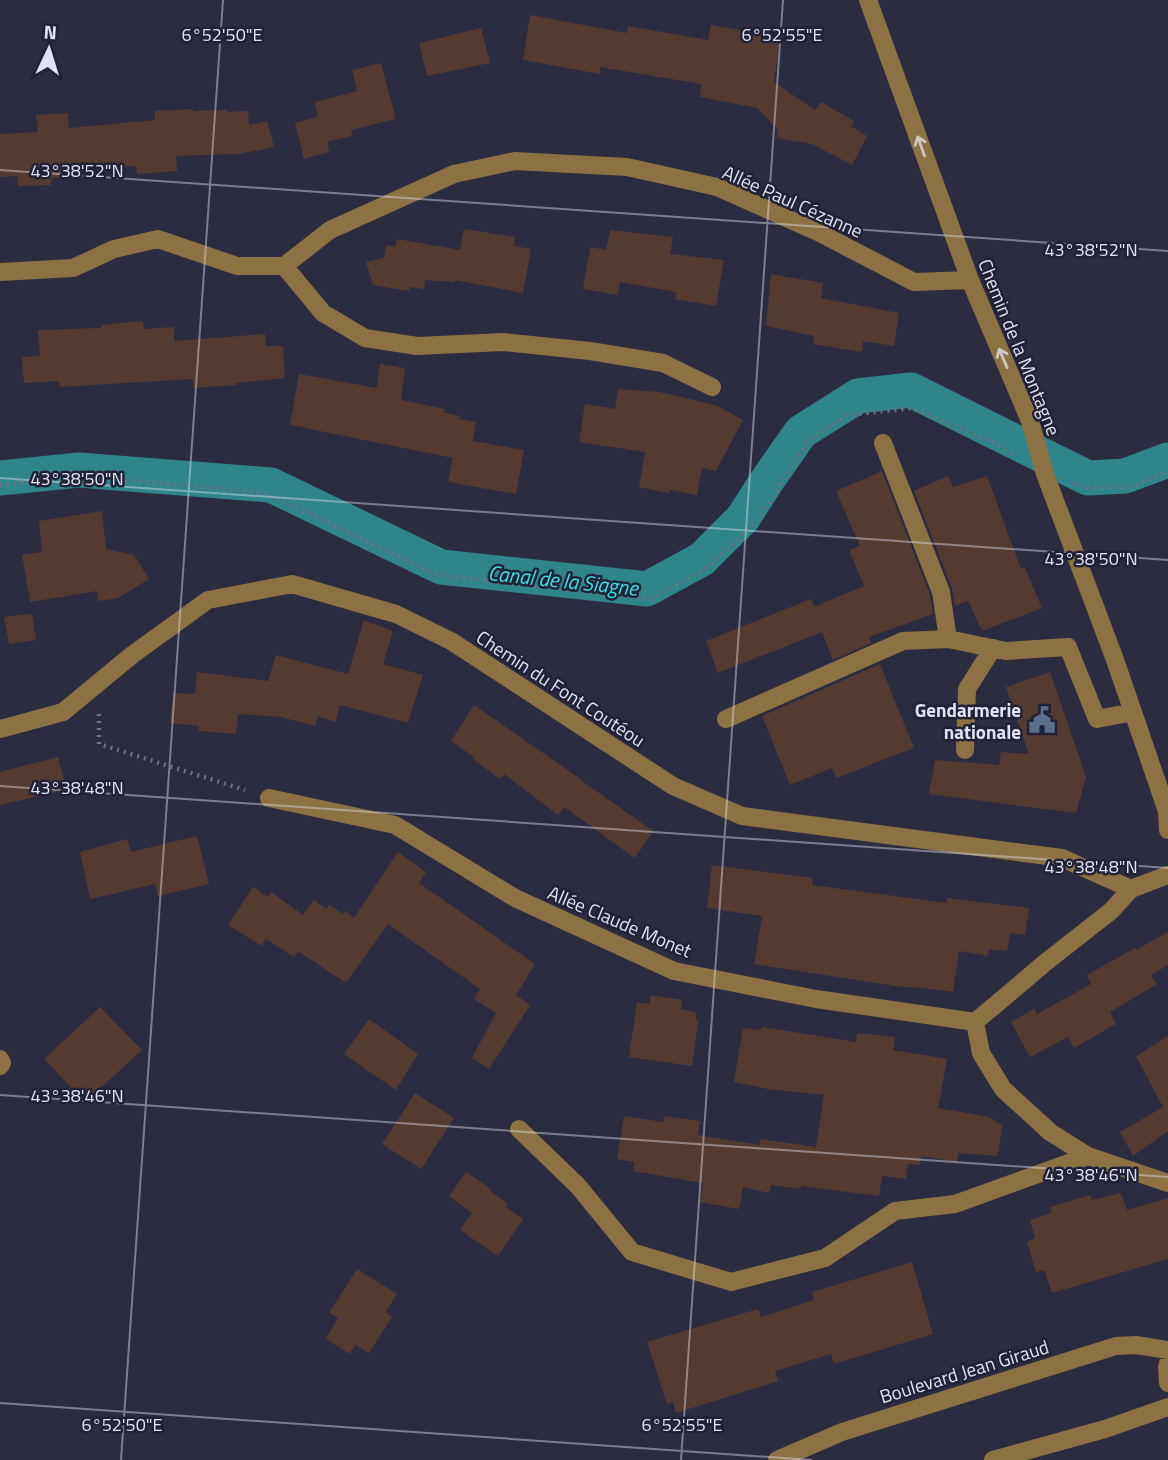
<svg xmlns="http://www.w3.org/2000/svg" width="1168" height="1460" viewBox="0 0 1168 1460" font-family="'Titillium Web',sans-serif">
  <rect width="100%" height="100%" fill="#2b2c40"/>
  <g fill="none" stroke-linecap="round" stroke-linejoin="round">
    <path stroke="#2e858c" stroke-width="35" d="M0 478 79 470 271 485 441 567 647 589 702 559 743 518 766 482 801 432 858 396 911 390 1088 478 1125 476 1168 460"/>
  </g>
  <path fill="#533b32" d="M530 15 627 33 628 26 708 40 711 25 780 37 774 82 815 110 821 102 854 121 851 126 867 136 852 165 812 144 776 138 778 130 757 108 700 97 701 84 600 67V74L523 60Z
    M481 28 490 63 427 76 419 43Z
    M381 63 396 119 351 130 352 136 327 142 329 152 304 159 295 123 318 117 315 102 357 91 352 70Z
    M193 109V111L227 110V112L248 111 249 125 267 121 274 147 238 154 176 156 177 171 137 174 136 166 72 170V177L51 178V185L18 186 17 176 0 177V134L38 132 36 115 68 113 69 128 155 120V111Z
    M464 229 515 237 514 246 531 249 523 293 455 280V282L425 280 424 289 410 287 409 291 373 285 366 262 384 258 386 245 395 247 397 239 460 250Z
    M610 230 673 237 670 254 724 260 716 306 675 299 676 292 620 282 618 295 583 289 590 247 606 250Z
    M771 274 823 283 821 298 899 313 894 346 863 341 862 352 813 344 814 336 766 326Z
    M143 321 144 329 174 327V341L265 334 266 346H283L285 378 236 383V385L193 388V379L60 387 59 381 24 383 22 357 40 356 38 330 101 328V325Z
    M380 364 405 368 401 400 445 409 444 413 460 416 459 419 476 422 473 441 524 450 516 494 448 482 453 458 290 425 299 374 377 388Z
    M618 389 659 392 716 405 743 420 716 471 702 468 697 495 670 490 669 493 639 487 645 452 579 442 585 404 615 409Z
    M882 471 930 595 933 614 869 637 871 643 833 660 822 632 718 673 706 641 811 599 814 607 864 586 849 550 860 546 836 491Z
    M948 476 953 487 987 476 1021 569 1025 568 1042 608 982 631 968 601 955 606 952 588 914 491Z
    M102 511 106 549 134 555 149 579 118 598 98 601 97 591 30 602 22 555 42 552 39 521Z
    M32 614 36 640 9 644 4 617Z
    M364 620 393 631 383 664 423 675 408 723 340 705 335 722 318 716 315 726 281 717 238 714 236 734 199 731V726L170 723 173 693 195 694 197 672 268 681 276 655 348 674Z
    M880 664 914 748 836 778 832 768 790 785 762 716Z
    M1050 672 1086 777 1076 813 929 794 935 760 999 765 1001 752 1029 754 1006 687Z
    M474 705 582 780V781L653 831 635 858 564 807 558 815 504 774 500 779 473 759 474 757 451 741Z
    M58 757 64 781 54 784 56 792 0 805V772Z
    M197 836 209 884 158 896 155 884 90 899 80 852 127 839 131 852Z
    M398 852 426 872 419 883 535 964 516 995 530 1005 489 1069 472 1058 496 1013 474 999 480 989 388 924 346 983 298 951 294 957 266 939 262 946 228 925 253 887 268 897 271 892 303 915 314 900 326 909 329 905 343 914 346 911 354 918Z
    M712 865 813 878 812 885 947 903V898L1029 908 1025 935 1010 933 1007 951 989 949 988 956 959 951 953 992 918 987 917 988 902 987 754 964 762 916 707 908Z
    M1168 932V965L1151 975 1157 984 1110 1012 1116 1024 1074 1048 1068 1037 1030 1057 1011 1022 1034 1009 1037 1014 1091 984 1087 975 1135 948 1136 950Z
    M651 995 682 1000 681 1009 696 1012V1020L698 1021 692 1066 629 1057 637 1002 649 1004Z
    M100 1007 142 1050 85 1102 44 1059Z
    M369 1019 418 1054 396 1090 344 1054Z
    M762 1027 856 1042 857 1033 895 1037 893 1050 947 1059 938 1108 989 1117 1002 1125 998 1156 958 1153 957 1162 921 1156 920 1165 908 1164 906 1179 882 1176 879 1196 801 1186V1189L771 1185 769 1193 743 1187 739 1209 700 1202 703 1183 633 1171 634 1162 617 1159 624 1116 663 1122 664 1116 700 1121 698 1135 759 1145 760 1139 816 1147 824 1095 768 1089 734 1082 743 1028 761 1030Z
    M1168 1036V1131L1133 1156 1120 1132 1163 1107 1136 1056Z
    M415 1093 454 1118 421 1169 382 1144Z
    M466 1172 491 1189 490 1191 507 1203 506 1207 523 1219 498 1256 460 1230 472 1213 449 1196Z
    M1121 1193 1127 1210 1168 1198V1259L1052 1293 1044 1270 1036 1272 1027 1242 1035 1238 1030 1220 1052 1213 1050 1207 1090 1195 1092 1200Z
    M912 1262 933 1334 834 1364 831 1354 775 1371 778 1381 676 1413 673 1402 667 1404 647 1342 758 1309 761 1317 814 1300 812 1292Z
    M357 1269 397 1294 386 1312 392 1317 369 1353 355 1345 350 1354 326 1339 338 1318 329 1313Z"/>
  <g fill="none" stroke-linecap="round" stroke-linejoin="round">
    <path stroke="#707183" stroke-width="4.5" stroke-dasharray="2 5" stroke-linecap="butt" d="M1074 483 1089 488 1131 487 1168 472
      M0 485 85 476 265 493 438 575 652 599 710 566 758 519 809 440 848 415 912 408 992 442 1013 454
      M99 714V744L245 790"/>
    <path stroke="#8c7242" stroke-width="18" d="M868 0 970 280 1030 421 1045 474 1114 657 1167 811 1168 830
      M284 266 323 313 365 338 417 346 503 342 590 351 663 363 712 387
      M0 272 73 268 114 249 158 239 237 266H284L330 230 454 174 515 161 627 167 717 187 818 232 914 282 970 280
      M883 443 941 592 948 639
      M726 719 903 641 948 639 1006 651 1068 647 1097 719 1133 712
      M0 729 63 712 132 655 208 600 292 584 396 614 451 641 673 786 742 816 1062 858 1131 889
      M965 750 967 689 993 648
      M269 798 395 825 515 898 674 971 816 999 975 1022
      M1168 875 1131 889 1111 911 1046 962 975 1022 981 1053 1003 1089 1050 1132 1088 1156 1168 1183
      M0 1059 2 1063 0 1066
      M519 1129 578 1186 632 1252 731 1282 825 1258 895 1211 955 1204 1088 1156
      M1168 1363 1167 1368 1168 1383
      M777 1460 842 1432 1116 1346 1136 1345 1168 1350
      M993 1460 1105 1429 1168 1407"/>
  </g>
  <defs><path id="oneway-shaft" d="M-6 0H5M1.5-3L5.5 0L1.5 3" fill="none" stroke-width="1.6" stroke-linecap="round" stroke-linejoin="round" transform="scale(1.75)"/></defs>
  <g stroke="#ccc6c4">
    <use href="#oneway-shaft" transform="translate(921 146) rotate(-110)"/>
    <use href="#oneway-shaft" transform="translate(1003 358) rotate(-113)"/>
  </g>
  <path fill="none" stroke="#e1e2f0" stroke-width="2" stroke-opacity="0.45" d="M0 170 1168 251M0 478 1168 560M0 786 1168 868M0 1095 1168 1177M0 1403 812 1460M121 1460 223 0M681 1460 783 0"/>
  <defs>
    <symbol id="civic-bare" viewBox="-9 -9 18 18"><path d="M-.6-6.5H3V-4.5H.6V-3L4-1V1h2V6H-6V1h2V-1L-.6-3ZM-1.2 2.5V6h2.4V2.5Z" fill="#5c6f8a" stroke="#212236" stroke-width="2.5" paint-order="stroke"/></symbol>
  </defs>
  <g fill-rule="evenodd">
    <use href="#civic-bare" x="1023" y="701" width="38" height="38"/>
  </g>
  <g text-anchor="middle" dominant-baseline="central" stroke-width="5" stroke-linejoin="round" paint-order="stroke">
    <g font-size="19" fill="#e1e2f0" stroke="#212236">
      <text transform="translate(793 201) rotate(24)">Allée Paul Cézanne</text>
      <text transform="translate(1020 347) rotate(68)">Chemin de la Montagne</text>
      <text transform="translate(561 688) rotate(33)">Chemin du Font Coutéou</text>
      <text transform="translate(620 921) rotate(23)">Allée Claude Monet</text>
      <text transform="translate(964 1371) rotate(-17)">Boulevard Jean Giraud</text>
    </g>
    <g font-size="19" font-weight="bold" fill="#e1e2f0" stroke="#212236" text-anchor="end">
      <text x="1021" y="709">Gendarmerie<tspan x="1021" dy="22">nationale</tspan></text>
    </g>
    <g font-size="21" font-style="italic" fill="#38e1ee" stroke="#212236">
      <text transform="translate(563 580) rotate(6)">Canal de la Siagne</text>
    </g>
  </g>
  <g font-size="18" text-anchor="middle" fill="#e1e2f0" stroke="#212236" stroke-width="5" stroke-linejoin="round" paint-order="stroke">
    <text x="222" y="41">6°52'50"E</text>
    <text x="782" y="41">6°52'55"E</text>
    <text x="77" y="177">43°38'52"N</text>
    <text x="1091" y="256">43°38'52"N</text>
    <text x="77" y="485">43°38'50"N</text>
    <text x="1091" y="565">43°38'50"N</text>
    <text x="77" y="794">43°38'48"N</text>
    <text x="1091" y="873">43°38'48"N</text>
    <text x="77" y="1102">43°38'46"N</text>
    <text x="1091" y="1181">43°38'46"N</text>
    <text x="122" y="1431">6°52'50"E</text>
    <text x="682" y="1431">6°52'55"E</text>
  </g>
  <g transform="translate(49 49) rotate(4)" stroke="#212236" stroke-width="5" paint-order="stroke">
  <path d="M0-5L12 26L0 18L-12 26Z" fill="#e1e2f0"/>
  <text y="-10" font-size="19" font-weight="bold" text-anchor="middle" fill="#e1e2f0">N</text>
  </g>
</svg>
